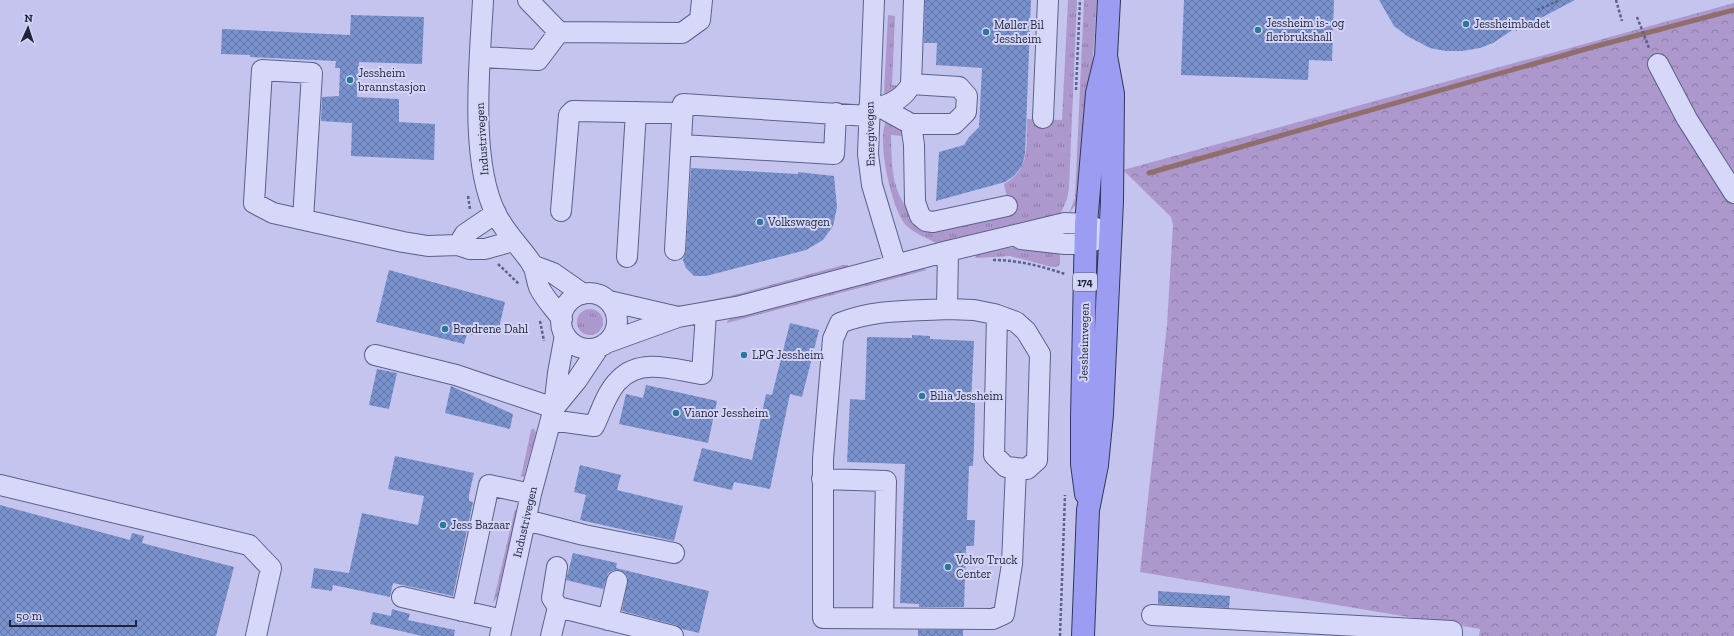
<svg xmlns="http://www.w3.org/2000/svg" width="1734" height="636" viewBox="0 0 1734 636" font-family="'Zilla Slab',serif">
  <defs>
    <pattern id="grass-tufts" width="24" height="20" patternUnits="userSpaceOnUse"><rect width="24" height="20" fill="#ad98cd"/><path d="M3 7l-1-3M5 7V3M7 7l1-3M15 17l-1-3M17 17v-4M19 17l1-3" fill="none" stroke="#8c7ca7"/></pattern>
    <pattern id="forest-crowns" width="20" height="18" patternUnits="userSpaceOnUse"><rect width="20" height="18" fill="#ad98cd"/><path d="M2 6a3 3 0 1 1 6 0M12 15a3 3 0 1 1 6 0" fill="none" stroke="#8c7ca7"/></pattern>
    <pattern id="building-cross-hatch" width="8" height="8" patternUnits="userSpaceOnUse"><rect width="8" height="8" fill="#7992cd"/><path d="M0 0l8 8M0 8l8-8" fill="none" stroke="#6377a7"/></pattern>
  </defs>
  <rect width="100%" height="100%" fill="#c4c4ef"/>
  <path fill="url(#grass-tufts)" d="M1068 0H1077L1069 188 1067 199 1060 215 936 243C927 238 915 234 907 226 892 213 875 136 887 120L902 130 903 134 902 136 891 135C892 172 891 191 916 220L1010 212 1004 184C1031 169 1026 146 1027 119L1062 120Z
    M1084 0H1097L1083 191 1080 200 1069 213 1075 198Z
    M888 15 895 16 892 85 904 86 886 97 884 94Z
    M1016 247 1056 252 1060 253V264L1057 267H1052L1010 256 975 258 977 254 998 249Z
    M843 265H848L847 269 756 294 685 307 669 306 688 305 738 294Z
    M922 268 927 270 727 323 728 320 738 316Z
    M577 322a13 13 0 1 1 26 0a13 13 0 1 1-26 0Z
    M534 428 536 433 524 476 521 477 531 430Z
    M515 509 517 513 497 597 493 603Z"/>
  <path fill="url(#forest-crowns)" d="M1734 3V636H1479L1480 629 1140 572 1167 325 1173 225 1171 217 1123 170Z"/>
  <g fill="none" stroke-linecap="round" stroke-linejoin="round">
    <path stroke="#906e6c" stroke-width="5" d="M1149 173 1593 47 1734 10"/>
  </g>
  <path fill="url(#building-cross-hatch)" d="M925 0H1031L1025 154 1022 166 1014 176 1005 182 936 201 939 152 964 145 969 137 979 127 982 68 936 65 937 43H924Z
    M1184 0H1334L1332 61 1309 60 1308 80 1181 75Z
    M1379 0H1575L1516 31 1514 29 1493 43 1480 48 1462 51H1446L1430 48 1407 36 1394 26Z
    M351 15 424 17 422 64 359 62 357 97 399 99V122L435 124 434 160 351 156 352 123 321 121 322 97 339 96 340 68H335L336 61 250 57V55L221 54 222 29 350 35Z
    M691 168 798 174V172L834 176 837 207 833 226 823 240 806 250 706 276H694L686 268 683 260 686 251Z
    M389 270 505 302 498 332 476 327 474 335 467 334 464 344 376 322Z
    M790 323 819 330 802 397 790 394 770 489 734 482 732 490 693 481 702 448 752 460 766 394 772 395Z
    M912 335 930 336V339L974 341 971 403H975L974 446 973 466H969L967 520H975L974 546H966L964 607H919V604L900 603 905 464 847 462 850 399 865 400 867 337 912 338Z
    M377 369 397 373 389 409 369 405Z
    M646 385 717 401 708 443 619 424 626 394 643 398Z
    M451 386 513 414 510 429 445 413Z
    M395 456 474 473 469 495V501L473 502 453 596 393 583 390 597 333 585 332 591 311 588 314 568 349 573 362 513 418 525 424 496 388 489Z
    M580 465 621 475 617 490 683 506 674 541 580 520 586 495 574 492Z
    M0 505 130 540 132 533 144 536 142 543 234 567 216 636H0Z
    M573 553 617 563 616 568 709 591 699 633 682 629 676 625 622 611 628 578 625 573 620 570H614L608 573 603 589 566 580Z
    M1158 591 1230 596 1229 608 1158 604Z
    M392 609 410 614 408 620 455 630 454 636H422L370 624 373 612 391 616Z
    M918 630H963V636H918Z"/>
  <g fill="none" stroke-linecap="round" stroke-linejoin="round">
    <defs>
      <path id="minor" d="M483 0C480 60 469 160 496 214 506 234 520 246 532 264 536 270 536 279 539 287 544 298 555 309 562 319
        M528 0 559 32
        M874 0 868 154 872 185 896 265
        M480 57 538 60 559 32 682 33 700 20 702 0
        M1658 64 1687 119 1734 193
        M911 84 959 87 967 96 966 112 954 124H911
        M869 107H880L911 124 914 145 915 202 920 216 926 221 933 222 1007 206
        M880 107C894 103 905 97 911 84L914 0
        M1043 118 1048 0
        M681 145 834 154 836 113
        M561 211 569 115 573 111 683 113
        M303 219 312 73 262 70 254 203 273 213 403 242 428 246 458 245 470 249H485L513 241
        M1021 239 1065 244H1086L1100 238
        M458 245 465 234 496 213
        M675 250 683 104 868 116
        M948 251 947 309 974 310 994 314 997 315 1016 322 1026 331 1040 354 1037 460 1027 469 1006 467 994 455 997 315
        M627 257 636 112
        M532 265 553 273 583 294
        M561 321a28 28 0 1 1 56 0a28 28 0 1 1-56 0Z
        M609 301 678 317
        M947 309C911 311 874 309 840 323L833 339 823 459V618L993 619 1004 614 1012 564 1016 468
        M606 343 678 317 741 306 948 251 1065 223 1086 224 1110 234
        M375 355 456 375 554 408
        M554 408 577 380 599 347
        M551 420 594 426C601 412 607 391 619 380 641 357 675 370 702 374L706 313
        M822 479 886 481 883 618
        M0 485 249 545 271 568 256 636
        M526 520 584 535 674 553
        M557 567 552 598 558 607 673 636
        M402 597 503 620
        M462 611 489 485 531 494
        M1152 615 1452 631V636
        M608 620 617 581
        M500 636 531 494 554 408 558 373 565 335
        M551 636 558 607"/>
      <path id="major" d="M1086 494 1082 464V418L1086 224 1097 93 1106 56 1109 0
        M1083 636 1088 510 1097 465 1102 414 1112 201 1113 94 1106 56"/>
    </defs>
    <use href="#minor" stroke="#5a6289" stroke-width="22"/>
    <use href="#major" stroke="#2e3857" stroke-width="24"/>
    <path stroke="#5a6289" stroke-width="2.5" stroke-dasharray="3 2" stroke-linecap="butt" d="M1616 0 1622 21
      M1537 10 1560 0
      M1637 17 1649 48
      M1076 90 1080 0
      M468 196 470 209
      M993 260C1018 260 1041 266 1065 274
      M498 264 519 284
      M540 321 544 341
      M1060 636 1065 495"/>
    <use href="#minor" stroke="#d7d8f9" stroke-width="20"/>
    <use href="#major" stroke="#9c9df2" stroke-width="22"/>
  </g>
  <g fill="#2a7999" stroke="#d4d4f6" stroke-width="1.5">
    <circle cx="1466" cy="24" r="4"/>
    <circle cx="1258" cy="30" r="4"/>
    <circle cx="986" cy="32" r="4"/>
    <circle cx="350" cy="80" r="4"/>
    <circle cx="760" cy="222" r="4"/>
    <circle cx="445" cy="329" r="4"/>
    <circle cx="744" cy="355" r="4"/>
    <circle cx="922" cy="396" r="4"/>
    <circle cx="676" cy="413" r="4"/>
    <circle cx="443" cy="525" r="4"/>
    <circle cx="948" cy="567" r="4"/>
  </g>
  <g text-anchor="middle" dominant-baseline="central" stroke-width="4" stroke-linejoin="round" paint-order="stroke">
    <rect fill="#d4d4f6" stroke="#555972" stroke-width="1" x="1073" y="273" width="24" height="18" rx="3"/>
    <g font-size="11" font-weight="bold" fill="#1e2439">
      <text x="1085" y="282">174</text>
    </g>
    <g font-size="12" fill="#1e2439" stroke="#d4d4f6" text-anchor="start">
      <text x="1266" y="23">Jessheim is- og<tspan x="1266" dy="14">flerbrukshall</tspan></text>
      <text x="1474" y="24">Jessheimbadet</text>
      <text x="994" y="25">Møller Bil<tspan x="994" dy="14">Jessheim</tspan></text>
      <text x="358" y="73">Jessheim<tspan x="358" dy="14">brannstasjon</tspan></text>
      <text x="768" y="222">Volkswagen</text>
      <text x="453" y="329">Brødrene Dahl</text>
      <text x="752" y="355">LPG Jessheim</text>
      <text x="930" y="396">Bilia Jessheim</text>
      <text x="684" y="413">Vianor Jessheim</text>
      <text x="451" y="525">Jess Bazaar</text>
      <text x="956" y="560">Volvo Truck<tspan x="956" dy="14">Center</tspan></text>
    </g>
    <g font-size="12" fill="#1e2439" stroke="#d4d4f6">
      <text transform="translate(870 134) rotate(-91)">Energivegen</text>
      <text transform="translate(482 139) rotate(-94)">Industrivegen</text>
      <text transform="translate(1084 342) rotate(-89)">Jessheimvegen</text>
      <text transform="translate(525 522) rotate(-77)">Industrivegen</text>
    </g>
  </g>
  <g transform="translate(28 28) rotate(3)" stroke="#d4d4f6" stroke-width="3" paint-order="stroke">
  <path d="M0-3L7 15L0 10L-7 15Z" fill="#1e2439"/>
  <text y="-6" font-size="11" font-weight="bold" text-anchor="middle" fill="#1e2439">N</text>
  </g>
  <path d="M10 620v6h126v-6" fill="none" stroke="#1e2439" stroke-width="2"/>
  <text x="16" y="620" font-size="12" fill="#1e2439" stroke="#d4d4f6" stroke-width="3" paint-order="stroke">50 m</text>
</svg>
